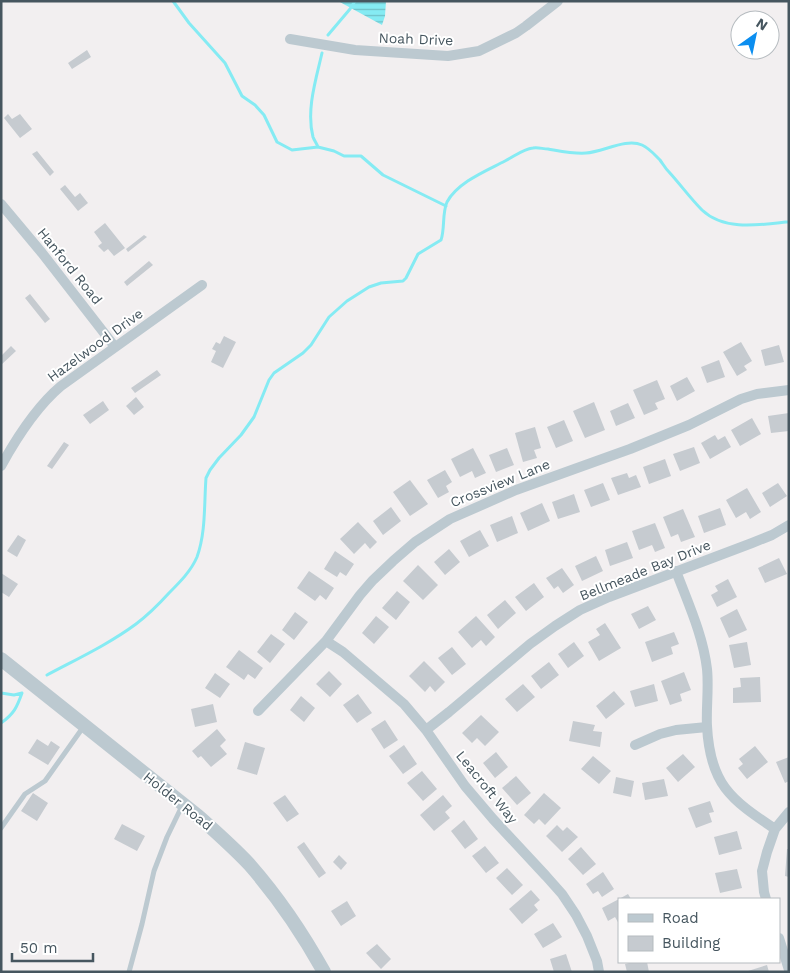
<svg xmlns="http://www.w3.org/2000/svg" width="790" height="973" viewBox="0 0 790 973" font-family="'Work Sans',sans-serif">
  <defs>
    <pattern id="water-rules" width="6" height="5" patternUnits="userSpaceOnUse" patternTransform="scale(1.25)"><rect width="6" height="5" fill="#85ebf3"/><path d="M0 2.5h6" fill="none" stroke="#6fc1c8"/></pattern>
  </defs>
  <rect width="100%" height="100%" fill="#f2eff0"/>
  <path fill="url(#water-rules)" d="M338 1H386L385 16 382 25Z"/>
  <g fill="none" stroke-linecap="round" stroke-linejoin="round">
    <path stroke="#85ebf3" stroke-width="3" d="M173 1 189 23 225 63 242 96 255 105 264 115 277 142 292 150 318 147 334 151 344 156H361L383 175 446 206
      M328 35 350 9 355 1
      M318 147C317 144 314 140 313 137 306 110 316 79 322 53
      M47 675C77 659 109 644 136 624 148 615 159 604 169 593 180 582 191 571 197 557 206 532 204 504 206 478L210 470 219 458 241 435 254 417 269 380 274 373 303 353 311 345 329 317 347 301 369 287 381 283 403 281 406 278 418 254 441 240C445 229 442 213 447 202 458 182 486 171 505 161 515 156 523 149 533 148 538 147 543 149 548 149 560 151 574 154 586 153 603 152 626 138 642 145 649 148 655 155 660 160 663 164 665 168 669 172 680 184 690 198 702 210 724 231 759 225 786 222H789
      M1 693 14 695 22 693C17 707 14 714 1 723"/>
  </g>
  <path fill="#c6cbd0" d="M87 50 91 57 72 69 68 63Z
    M8 114 12 119 20 114 32 129 20 138 4 118Z
    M37 151 54 172 50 176 32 154Z
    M65 185 75 197 80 193 88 203 78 211 60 189Z
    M105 223 125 248 114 256 108 249 104 252 98 246 102 243 94 232Z
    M144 235 147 237 128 252 126 249Z
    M149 261 153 265 127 286 124 282Z
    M30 294 50 319 45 323 25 298Z
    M224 336 236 342 223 368 211 362 216 351 212 349 216 342 220 344Z
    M741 342 752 361 744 366 747 370 737 376 723 352Z
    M779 345 784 362 765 366 761 350Z
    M11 346 16 351 1 365V356Z
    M719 360 725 377 707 383 701 367Z
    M157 370 161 375 135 393 131 388Z
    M687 377 695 391 677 401 670 386Z
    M657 380 665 399 655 403 658 409 644 415 633 390Z
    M136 397 144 407 134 415 126 406Z
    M103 401 109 410 90 424 83 415Z
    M594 402 605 430 585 438 573 411Z
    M628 403 635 418 616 426 610 411Z
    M789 413V431L771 433 768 416Z
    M752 418 761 434 740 446 731 430Z
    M564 420 573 441 556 448 547 427Z
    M535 427 541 448 534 450 537 458 523 462 515 433Z
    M715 435 718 440 725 436 731 447 710 459 701 443Z
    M64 442 69 445 52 469 47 466Z
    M694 447 700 463 680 471 673 454Z
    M473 448 486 473 475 478 472 471 460 477 451 459Z
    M507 448 514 465 496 472 489 455Z
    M665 459 671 476 649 484 643 467Z
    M445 470 452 482 446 486 449 492 438 498 427 480Z
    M627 473 629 478 636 475 641 487 618 495 611 478Z
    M410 480 428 504 410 516 393 492Z
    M603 483 610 500 591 507 584 490Z
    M778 483 787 496 770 507 762 493Z
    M747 488 761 512 750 519 746 512 736 518 726 500Z
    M574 494 580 512 558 519 552 502Z
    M542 503 550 521 528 531 520 513Z
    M391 507 401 521 383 535 373 521Z
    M720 508 726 525 704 533 698 516Z
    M683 509 695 537 681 542 678 534 671 537 663 517Z
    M512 516 518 533 497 542 490 525Z
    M358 522 377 542 370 549 365 543 354 554 340 539Z
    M655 523 665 548 655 552 652 545 639 550 632 531Z
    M480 530 489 546 469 557 460 541Z
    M18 535 26 540 17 557 7 551Z
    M627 542 633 558 610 566 605 550Z
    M449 549 460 562 445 575 434 562Z
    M335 551 354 564 346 576 340 572 337 577 324 569Z
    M596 556 603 571 582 581 575 566Z
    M779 558 787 574 765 583 758 568Z
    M418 565 438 585 423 600 403 581Z
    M562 568 574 585 563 593 558 586 554 589 546 578Z
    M309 571 334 588 326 600 320 595 315 601 297 588Z
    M1 573 18 584 9 597 1 592Z
    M728 579 737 597 717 607 711 595 718 591 715 586Z
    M534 583 544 597 526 611 515 597Z
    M397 591 410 602 396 620 382 608Z
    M505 600 516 613 498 629 487 615Z
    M648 606 656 620 639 629 631 614Z
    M737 609 747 630 729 638 720 618Z
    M295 612 308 622 294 640 282 630Z
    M376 616 389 627 374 644 362 633Z
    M476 616 495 637 486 646 481 640 472 648 458 632Z
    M605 623 621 648 599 661 588 642 600 635 596 629Z
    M674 632 679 644 671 647 673 654 652 662 645 642Z
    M271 634 285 644 270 663 257 652Z
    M574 642 584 656 568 668 558 654Z
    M747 642 751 665 734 668 729 645Z
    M452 647 466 664 452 675 438 658Z
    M239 650 263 668 255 679 248 674 244 680 226 667Z
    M424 661 445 682 435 692 430 686 425 692 409 676Z
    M549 662 559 675 541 689 531 676Z
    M329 671 342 684 330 697 316 684Z
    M684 672 691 690 680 694 682 701 670 705 661 681Z
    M215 673 230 684 220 698 205 688Z
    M760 677 761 702 733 703V688L741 687 740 678Z
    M523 684 535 697 517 712 505 699Z
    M654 684 658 701 635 707 630 691Z
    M614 691 625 704 606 719 596 706Z
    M358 694 372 713 357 723 343 705Z
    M301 696 315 708 304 722 290 710Z
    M213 704 217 722 195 727 191 709Z
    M481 715 499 732 485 746 477 738 472 743 462 733Z
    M385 720 398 740 384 749 371 729Z
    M573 721 595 725 593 731 602 732 600 747 569 741Z
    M217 729 226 740 220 746 227 754 211 767 201 756 198 758 192 751Z
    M37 739 48 746 51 741 60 747 48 765 28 753Z
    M245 742 265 748 257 775 237 769Z
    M404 745 417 764 403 774 389 756Z
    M755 746 768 762 747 779 738 768 743 764 739 759Z
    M496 752 508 767 495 778 483 763Z
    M683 754 695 767 678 782 666 768Z
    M593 756 611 771 599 784 581 769Z
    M789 757V781L785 783 776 762Z
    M422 771 437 789 423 801 407 783Z
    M516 776 531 793 517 805 502 788Z
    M616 777 634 781 631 797 613 793Z
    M664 779 668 796 645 800 642 783Z
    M33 793 48 803 37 821 21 811Z
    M544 793 561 808 545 825 539 819 534 824 524 815Z
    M285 795 299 814 287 822 273 803Z
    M443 795 452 806 445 812 450 818 434 831 420 815Z
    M710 801 714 812 709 813 712 822 696 828 688 808Z
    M464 820 478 839 465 849 451 831Z
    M122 824 145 836 137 851 114 839Z
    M557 825 563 831 567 827 578 837 562 852 546 836Z
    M737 831 742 849 719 855 714 837Z
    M304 842 326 873 319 878 297 847Z
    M485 846 499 863 486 873 472 856Z
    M581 847 596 864 583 875 568 859Z
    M787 849H789V877L785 876Z
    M339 855 347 863 341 870 333 862Z
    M507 868 523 885 512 895 496 878Z
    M737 869 742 888 720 893 715 873Z
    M603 872 614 889 602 897 598 891 593 894 586 884Z
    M531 890 540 900 534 905 538 910 522 924 509 909Z
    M628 894 631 899H619Z
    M619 899V924L615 917 608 921 602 908Z
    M347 901 356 916 341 926 331 911Z
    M553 923 562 937 543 948 534 934Z
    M377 944 391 959 381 969 366 953Z
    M566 954 572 972H554L550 959Z
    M633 962H647L649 972H627L625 964Z
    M767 965 769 972H748V971Z"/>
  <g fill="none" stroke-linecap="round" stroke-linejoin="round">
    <path stroke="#bcc9d0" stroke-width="5" d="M1 828 25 794 45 781 84 726
      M129 972 142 924 154 871 167 837 182 806"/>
    <path stroke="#bcc9d0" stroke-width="10" d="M290 39 355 50 448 56 479 51 516 33 526 26 558 1
      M1 204 42 253 115 347
      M1 466C17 437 36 407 61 386L202 285
      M676 571C688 603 703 635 707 669 709 688 706 708 707 726 710 784 730 799 775 829
      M326 641 343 652 404 704 426 730 465 786 493 819 546 876 562 894 576 915 587 936 597 961 599 972
      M258 711 326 641 360 595 373 580 393 561 415 542 450 519 516 490 630 449 689 425 741 399 757 394 789 390
      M426 730 449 712 530 644 555 626 580 610 609 597 752 543 772 535 789 525
      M635 745 660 734 676 730 707 727
      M766 899 764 892 762 871 767 852 775 829 789 812
      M779 938 789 970"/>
    <path stroke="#bcc9d0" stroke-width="14" d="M1 659 198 816C216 832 233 847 249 864 278 897 303 934 324 972"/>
  </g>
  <g text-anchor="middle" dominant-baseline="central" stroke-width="4" stroke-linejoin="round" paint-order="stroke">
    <g font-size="14" fill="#46565f" stroke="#fff">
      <text transform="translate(416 39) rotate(2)">Noah Drive</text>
      <text transform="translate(70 266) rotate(51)">Hanford Road</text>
      <text transform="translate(95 345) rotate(-36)">Hazelwood Drive</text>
      <text transform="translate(500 483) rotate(-22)">Crossview Lane</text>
      <text transform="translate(645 570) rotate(-22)">Bellmeade Bay Drive</text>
      <text transform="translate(487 787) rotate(51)">Leacroft Way</text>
      <text transform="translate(178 801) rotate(39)">Holder Road</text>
    </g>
  </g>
  <rect width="790" height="973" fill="none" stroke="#46565f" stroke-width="5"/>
  <rect x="618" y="898" width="162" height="65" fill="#ffffff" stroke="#b5bbbf"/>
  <rect x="628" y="914" width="25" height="8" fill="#bcc9d0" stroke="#b5bbbf"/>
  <text x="662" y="923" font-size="15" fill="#46565f">Road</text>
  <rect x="628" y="936" width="25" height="15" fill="#c6cbd0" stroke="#b5bbbf"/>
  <text x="662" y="948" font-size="15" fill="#46565f">Building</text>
  <g transform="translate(755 35) rotate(33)"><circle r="24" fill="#ffffff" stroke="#b5bbbf"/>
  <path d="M0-4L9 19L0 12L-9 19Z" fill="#0b8ef0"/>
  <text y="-8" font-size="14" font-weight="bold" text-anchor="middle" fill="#46565f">N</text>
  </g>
  <path d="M12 953v8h81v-8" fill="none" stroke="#46565f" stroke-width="2.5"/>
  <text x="20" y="953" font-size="15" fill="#46565f" stroke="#ffffff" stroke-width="4" paint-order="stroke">50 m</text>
</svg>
